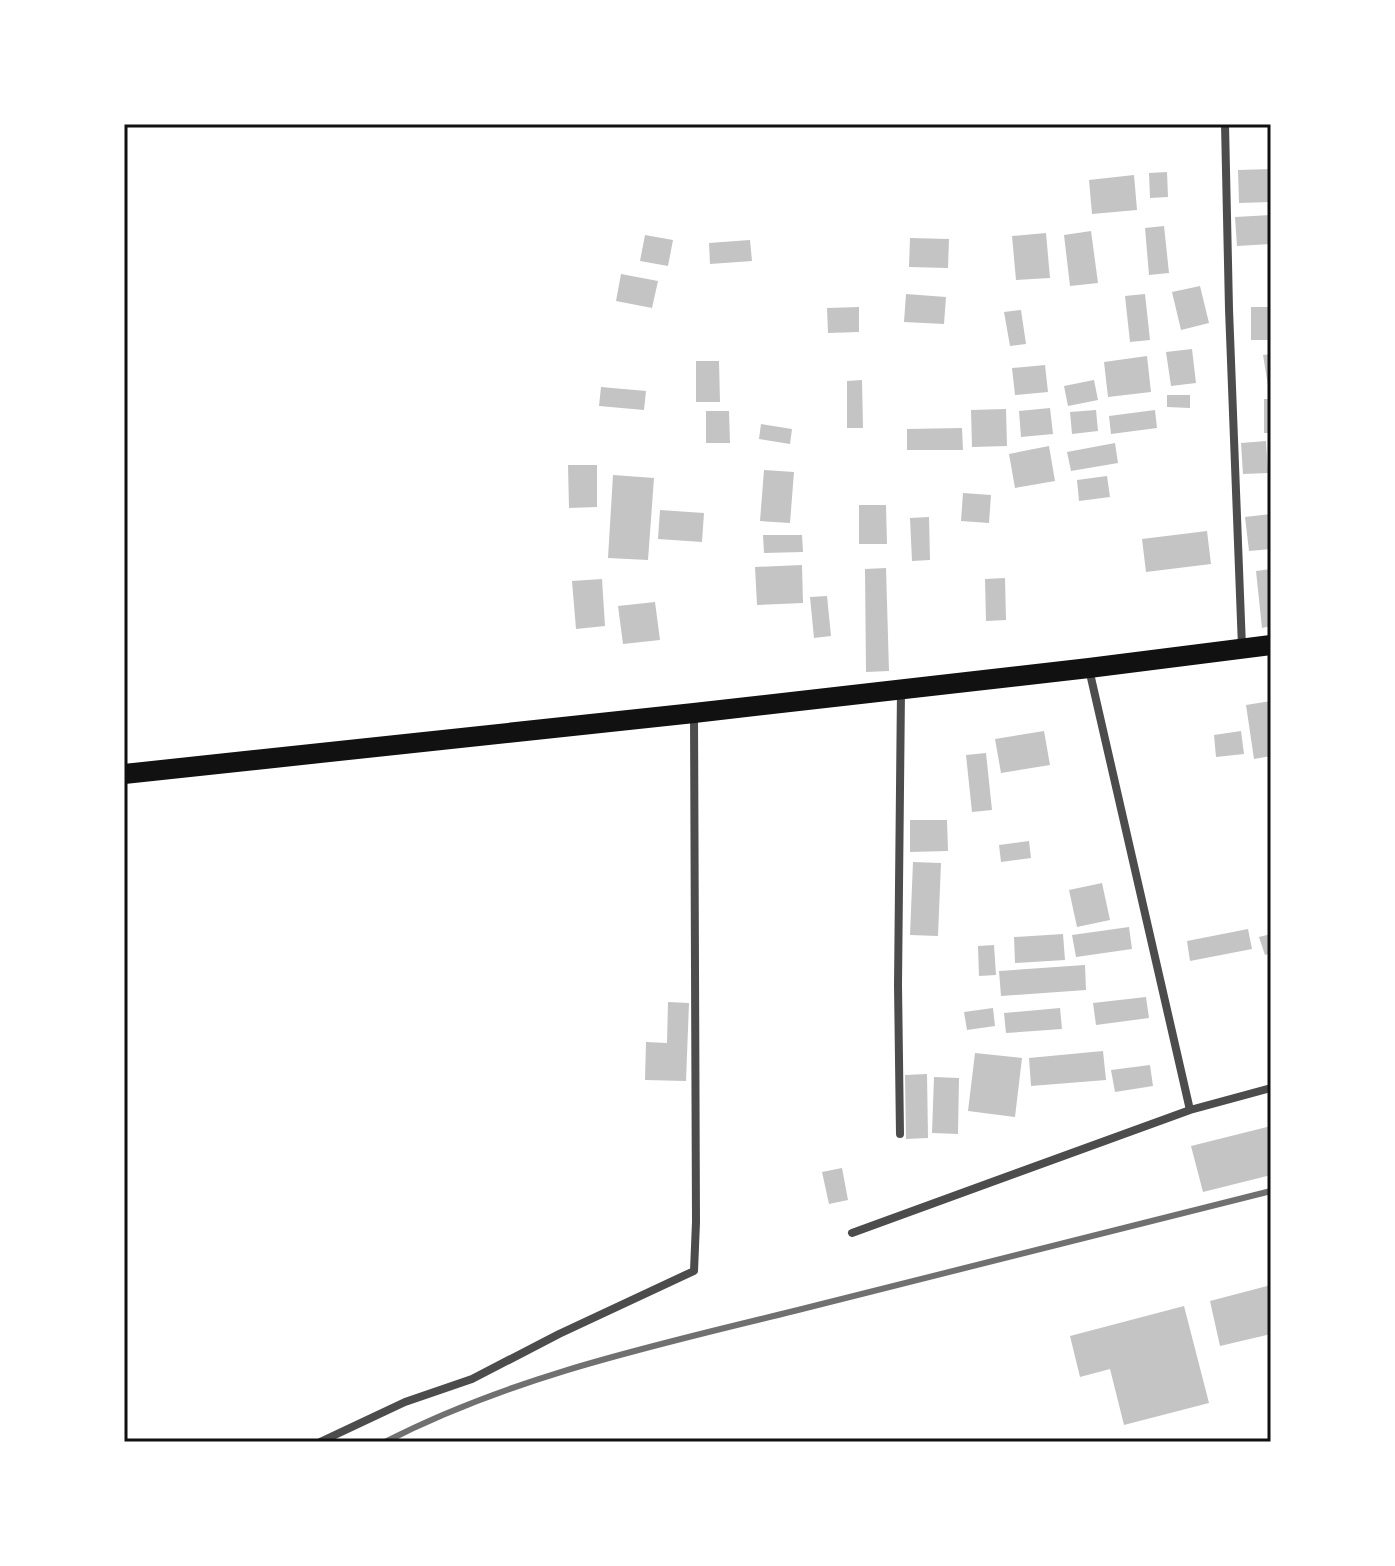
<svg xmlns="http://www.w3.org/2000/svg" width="1395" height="1566" viewBox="0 0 1395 1566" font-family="Roboto,sans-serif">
  <rect width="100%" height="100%" fill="#fff"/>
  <path fill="#c4c4c4" d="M1271 169V202L1239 203 1238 170Z
    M1167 172 1168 197 1150 198 1149 173Z
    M1134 175 1137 210 1092 214 1089 180Z
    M1271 215V244L1237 246 1235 217Z
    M1164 226 1169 273 1149 275 1145 228Z
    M1091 231 1098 283 1070 286 1064 235Z
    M1046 233 1050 278 1016 280 1012 236Z
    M645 235 673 240 668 266 640 261Z
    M910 238 949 239 948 268 909 267Z
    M750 240 752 261 710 264 709 243Z
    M621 274 658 281 652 308 616 301Z
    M1200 286 1209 323 1181 330 1172 292Z
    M906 294 946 297 944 324 904 322Z
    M1145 294 1150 340 1130 342 1125 296Z
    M859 307V332L828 333 827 308Z
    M1251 307H1271V340H1251Z
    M1021 310 1026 344 1010 346 1004 312Z
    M1192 349 1196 383 1171 386 1166 352Z
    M1271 354V386H1268L1263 355Z
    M1147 356 1151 392 1108 397 1104 362Z
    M696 361H719L720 402H696Z
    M1045 365 1048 392 1015 395 1012 368Z
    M862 380 863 428H847V381Z
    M1094 380 1098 400 1068 406 1064 386Z
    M601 387 646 391 644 410 599 406Z
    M1167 395H1190V408L1167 407Z
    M1264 399H1271V433H1264Z
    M1050 408 1053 434 1021 437 1019 411Z
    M1006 409 1007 446 972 447 971 410Z
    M1096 410 1098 431 1072 434 1070 412Z
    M1155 410 1157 428 1111 434 1109 416Z
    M706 411H729L730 443H706Z
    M761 424 792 429 790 444 759 439Z
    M962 428 963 450H907V429Z
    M1266 441 1268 473 1243 474 1241 443Z
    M1115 443 1118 463 1071 471 1067 452Z
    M1049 446 1055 481 1015 488 1009 454Z
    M568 465H597V507L569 508Z
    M764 470 794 472 790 523 760 521Z
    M613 475 654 478 648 560 608 558Z
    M1107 476 1110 497 1079 501 1077 480Z
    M963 493 991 495 989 523 961 521Z
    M859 505H886L887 544H859Z
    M660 510 704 513 702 542 658 539Z
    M1271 514V549L1249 551 1245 517Z
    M929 517 930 560 912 561 910 518Z
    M1207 531 1211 564 1146 572 1142 539Z
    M763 535H802L803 552 764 553Z
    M802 565 803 603 757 605 755 567Z
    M886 568 889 671 866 672 865 569Z
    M1271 569V626L1262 628 1256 571Z
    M1005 578 1006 620 986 621 985 579Z
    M602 579 605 626 576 629 572 581Z
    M827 596 831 636 814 638 810 597Z
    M655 602 660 640 623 644 618 606Z
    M1271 701V756L1254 759 1246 705Z
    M1044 731 1050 765 1001 773 995 739Z
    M1241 731 1244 754 1216 757 1214 735Z
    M986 753 992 810 972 812 966 755Z
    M910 820H947L948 851 910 852Z
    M1029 841 1031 858 1001 862 999 845Z
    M913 862 941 863 938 936 910 935Z
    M1102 883 1110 920 1077 927 1069 890Z
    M1129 927 1132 949 1076 957 1072 935Z
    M1248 929 1252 949 1190 961 1187 941Z
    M1063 934 1065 960 1015 963 1014 937Z
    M1271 934V953L1265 955 1259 937Z
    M994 945 996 975 979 976 978 946Z
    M1085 965 1086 990 1001 996 999 971Z
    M1146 997 1149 1018 1096 1025 1093 1003Z
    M668 1002 689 1003 686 1081 645 1080 646 1042 667 1043Z
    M993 1008 995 1026 967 1030 964 1012Z
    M1060 1008 1062 1029 1006 1033 1004 1013Z
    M1103 1051 1106 1080 1031 1086 1029 1058Z
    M975 1053 1022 1058 1015 1117 968 1111Z
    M1150 1065 1153 1086 1115 1092 1111 1070Z
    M927 1074 928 1138 906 1139 905 1075Z
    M934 1077 959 1078 958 1134 932 1133Z
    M1271 1126V1175L1203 1192 1191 1146Z
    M842 1168 848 1200 829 1204 822 1172Z
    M1271 1285V1334L1220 1346 1210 1301Z
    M1184 1306 1209 1403 1124 1425 1110 1369 1080 1377 1070 1336Z"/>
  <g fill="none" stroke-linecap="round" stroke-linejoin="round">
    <path stroke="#4c4c4c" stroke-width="8" d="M1225 124 1229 309 1242 647
      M1190 1110 1271 1088
      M900 1134 898 985 901 690
      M852 1233 1190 1110 1089 669
      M320 1442 405 1402 472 1379 559 1334 694 1271 696 1222 694 713"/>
    <path stroke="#111" stroke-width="20" d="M124 774 694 713 1089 668 1271 645"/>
    <path stroke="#707070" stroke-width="6" d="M385 1442C513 1376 656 1345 794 1311 953 1271 1112 1231 1271 1191"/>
  </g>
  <rect width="1395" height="1566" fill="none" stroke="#ffffff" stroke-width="252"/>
  <rect x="126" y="126" width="1143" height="1314" fill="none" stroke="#111" stroke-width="3"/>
</svg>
